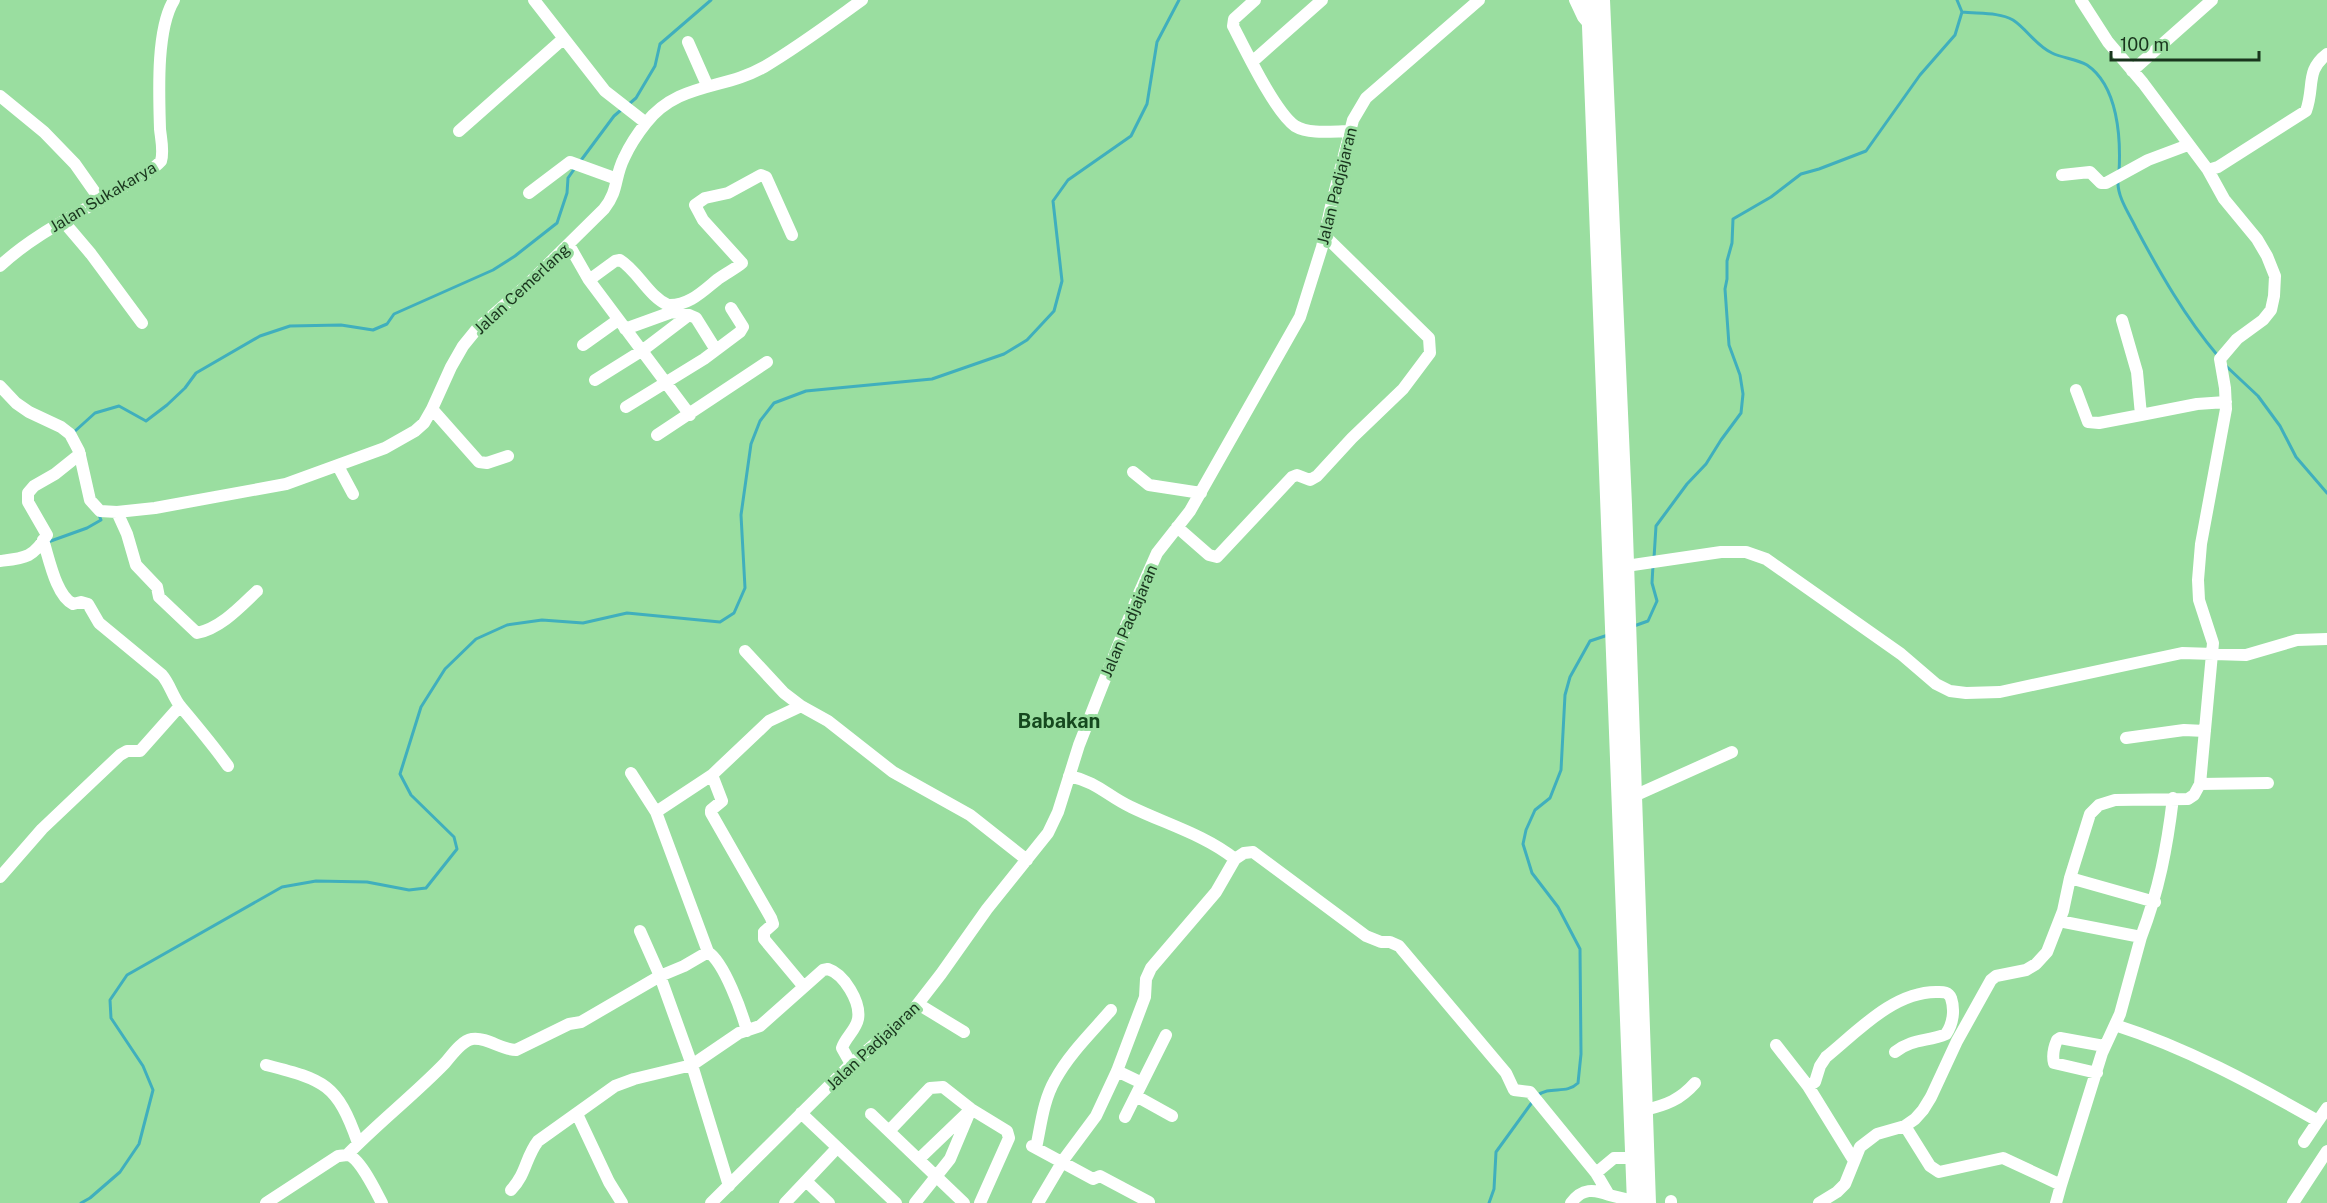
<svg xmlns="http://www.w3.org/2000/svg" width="2327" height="1203" viewBox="0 0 2327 1203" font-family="'Public Sans',sans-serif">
  <rect width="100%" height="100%" fill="#9adea0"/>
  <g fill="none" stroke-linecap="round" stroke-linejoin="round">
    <path stroke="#40afbd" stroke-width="3" d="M1962 12C1978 14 1999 12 2013 20 2027 29 2036 46 2052 53 2062 58 2077 59 2087 65 2118 86 2121 138 2119 172
      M629 104 636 98 655 66 660 44 711 0
      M579 163 614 116 621 110
      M2118 181C2117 197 2130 215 2136 228 2160 273 2185 317 2218 356
      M2226 366 2258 396 2280 426 2296 457 2327 493
      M74 432 95 413 119 406 146 421 167 405 185 388 196 373 260 336 290 326 341 325 373 330 387 324 394 314 493 270 515 256 557 223 567 193 568 178 575 168
      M48 542 87 528 101 520 99 515
      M1654 558 1656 526 1687 484 1706 464 1721 440 1741 413 1743 394 1740 375 1729 345 1725 289 1727 279V261L1732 243 1733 219 1771 197 1801 174 1819 169 1866 151 1920 75 1955 35 1962 12 1957 0
      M1634 626 1648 621 1657 601 1652 583 1653 565
      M1537 1096C1550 1085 1566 1095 1578 1083L1581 1054 1580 949 1558 907 1532 873 1523 844 1526 830 1535 810 1550 798 1561 770 1565 695 1570 677 1590 641 1608 635
      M81 1203 90 1198 120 1172 139 1144 153 1090 143 1066 111 1018 110 1000 127 975 282 887 316 881 367 882 409 890 426 888 457 849 454 837 411 795 400 774 421 707 445 669 476 639 507 625 542 620 583 623 627 613 720 622 734 613 745 588 741 515 751 444 760 421 774 403 806 391 932 379 1004 354 1027 340 1054 311 1062 281 1053 201 1068 180 1131 136 1147 104 1157 42 1179 0
      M1489 1203 1494 1189 1496 1152 1533 1101"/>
    <path stroke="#fff" stroke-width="12" d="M534 0 605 91 646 123
      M1255 0 1234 19 1233 26C1245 49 1275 112 1295 126 1310 135 1334 131 1351 131
      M1575 0 1583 17 1590 25
      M688 42 707 85
      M1252 62 1322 0
      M2132 71 2212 0
      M0 96 44 132 75 164 101 201
      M459 131 563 39
      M2208 170 2218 167 2306 111C2315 86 2305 71 2327 54
      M2062 175 2090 172 2101 183H2106L2148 160 2188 145
      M529 193 570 162 617 179
      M63 221 91 254 142 323
      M569 245 589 280 690 415
      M0 266C36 232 81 213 123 187 135 180 151 172 161 161 164 151 161 139 160 129 159 94 156 29 174 0
      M589 280 615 261 620 260C638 271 648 296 668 305 689 306 703 291 718 279 726 273 735 269 742 263L703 220 695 205 705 198 728 193 761 175 766 177 792 235
      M2122 320 2137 372 2141 415 2197 404 2226 402
      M625 329 672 312 689 315
      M583 345 618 320
      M595 380 643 350 689 315 696 318 716 350
      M0 386 16 403 29 412 61 427 70 434 79 451 90 500 100 511 117 512 155 508 286 484 385 448 415 431 424 423 432 409 451 367 463 346 476 330 527 285 604 209C619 190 614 178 624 158 629 147 638 133 646 123 678 82 724 90 764 67 798 47 830 23 862 0
      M2076 390 2088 422 2099 423 2141 415
      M626 407 704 359 740 332 743 327 731 308
      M432 409 479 462 487 463 508 456
      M657 435 767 362
      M338 466 353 494
      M1133 472 1149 485 1201 493
      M117 512 127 534 136 565 157 587 159 597 197 633C221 628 240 607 257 591
      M1177 527 1209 555 1217 557 1292 477 1297 475 1310 480 1317 476 1352 438 1403 389 1430 353 1429 338 1325 236
      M43 540C49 558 56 596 73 604L81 602 88 604 99 623 162 675C170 684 173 698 181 707 197 726 213 745 228 766
      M0 561C25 558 33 558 47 535L28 502V493L34 486 55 474 80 454
      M1626 566 1721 552H1746L1766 559 1901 654 1936 684 1950 691 1966 693 2000 692 2182 653 2246 655 2297 640 2327 639
      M745 651 784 693 801 706
      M2126 738 2184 730 2205 731
      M631 773 656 812 708 952 684 966 660 976 640 931
      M712 775 722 801 711 810V813L771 918 773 924 764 932V939L804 987
      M1069 776C1098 782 1107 796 1131 807 1166 824 1205 835 1235 859L1244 853 1253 852 1366 936 1381 942H1390L1399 946 1506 1073 1514 1090 1530 1092 1596 1173 1609 1195 1634 1201
      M2200 784 2268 783
      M1634 796 1732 752
      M656 812 712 775 769 721 801 706 828 721 893 772 970 815 1027 860
      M0 877 42 829 120 755 127 751H140L180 706
      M2070 878 2155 902
      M2059 921 2141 937 2120 1014 2102 1053 2061 1185
      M2141 937C2159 890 2167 848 2173 798
      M708 952C724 962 742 1012 747 1031
      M918 1004 964 1032
      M2115 1025C2187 1048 2253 1084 2318 1121L2304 1142
      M1776 1045 1808 1086 1853 1159
      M266 1065C324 1080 337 1083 358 1143
      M1117 1071 1142 1083 1125 1117
      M2097 1073 2054 1063C2052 1055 2054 1047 2057 1040L2060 1038 2104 1046
      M1142 1083 1166 1035
      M1808 1086 1815 1082 1820 1066 1826 1057C1857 1032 1893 992 1936 992 1942 992 1948 991 1951 998 1955 1010 1953 1024 1946 1034 1928 1042 1913 1038 1895 1052
      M1136 1096 1172 1116
      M1645 1110C1666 1105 1680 1100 1695 1083
      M801 1113 896 1203
      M577 1114 609 1182 622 1203
      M871 1114 964 1203
      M2318 1121 2327 1108
      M1905 1126 1930 1166 1939 1172 2003 1158 2061 1185 2056 1203
      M889 1131 930 1088 943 1087 971 1109 1007 1131 1009 1138 980 1203
      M1032 1146 1093 1179 1100 1176 1149 1202
      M1036 1148C1041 1125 1043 1101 1055 1080 1069 1054 1092 1032 1111 1010
      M347 1155C378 1123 414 1095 445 1063 452 1055 461 1041 472 1039 488 1037 501 1050 516 1050L569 1024 581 1022 660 976 692 1065 729 1186
      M919 1159 968 1112
      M1596 1173 1614 1158H1632
      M806 1181 829 1203
      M511 1190C527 1173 525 1158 538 1141L615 1086 634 1079 692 1065 739 1033 760 1026 823 970 828 969C844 974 861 1002 858 1019 856 1030 845 1038 842 1048L851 1064
      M266 1203 338 1156C340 1156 346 1155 348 1155 360 1158 376 1192 382 1203
      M711 1203 851 1064 910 1014 941 974 987 909 1048 833 1058 812 1079 745 1097 699 1137 598 1157 553 1190 511 1300 317 1322 247 1331 206 1353 120 1366 98 1479 0
      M785 1203 837 1148
      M915 1203 950 1159 971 1109
      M1038 1203 1064 1159 1096 1116 1117 1071 1145 997 1146 979 1151 968 1216 892 1235 859
      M1571 1203C1582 1188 1594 1189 1609 1195
      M1671 1203V1201
      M1819 1203 1837 1192 1845 1184 1860 1147 1877 1134 1905 1126 1915 1119 1923 1110 1931 1097 1957 1041 1991 980 1996 976 2026 970 2036 964 2047 952 2063 911 2070 878 2090 814 2099 805 2115 800 2188 799 2194 795 2200 784 2213 643 2199 600 2198 580 2201 544 2226 409 2225 388 2220 359 2237 339 2263 320 2271 310 2274 296 2275 276 2267 256 2257 239 2224 199 2208 170 2143 83 2108 42 2081 0
      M2293 1203 2327 1151"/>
    <path stroke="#fff" stroke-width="16" d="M1589 0 1635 1203
      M1602 0 1624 505 1648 1203"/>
  </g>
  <g text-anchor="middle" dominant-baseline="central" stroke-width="6" stroke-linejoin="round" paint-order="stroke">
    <g font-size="16" fill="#19351d" stroke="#9adea0">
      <text transform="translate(1337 186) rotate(-76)">Jalan Padjajaran</text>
      <text transform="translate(103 197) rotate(-31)">Jalan Sukakarya</text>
      <text transform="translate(522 289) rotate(-43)">Jalan Cemerlang</text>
      <text transform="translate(1129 621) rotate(-67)">Jalan Padjajaran</text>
      <text transform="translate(873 1046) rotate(-43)">Jalan Padjajaran</text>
    </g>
    <g font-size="20" font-weight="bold" fill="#15481e" stroke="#9adea0">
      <text x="1059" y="721">Babakan</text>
    </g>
  </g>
  <path d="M2111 51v9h148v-9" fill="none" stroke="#19351d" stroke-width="3"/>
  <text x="2120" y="51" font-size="18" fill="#19351d" stroke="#9adea0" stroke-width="4.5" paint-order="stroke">100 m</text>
</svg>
